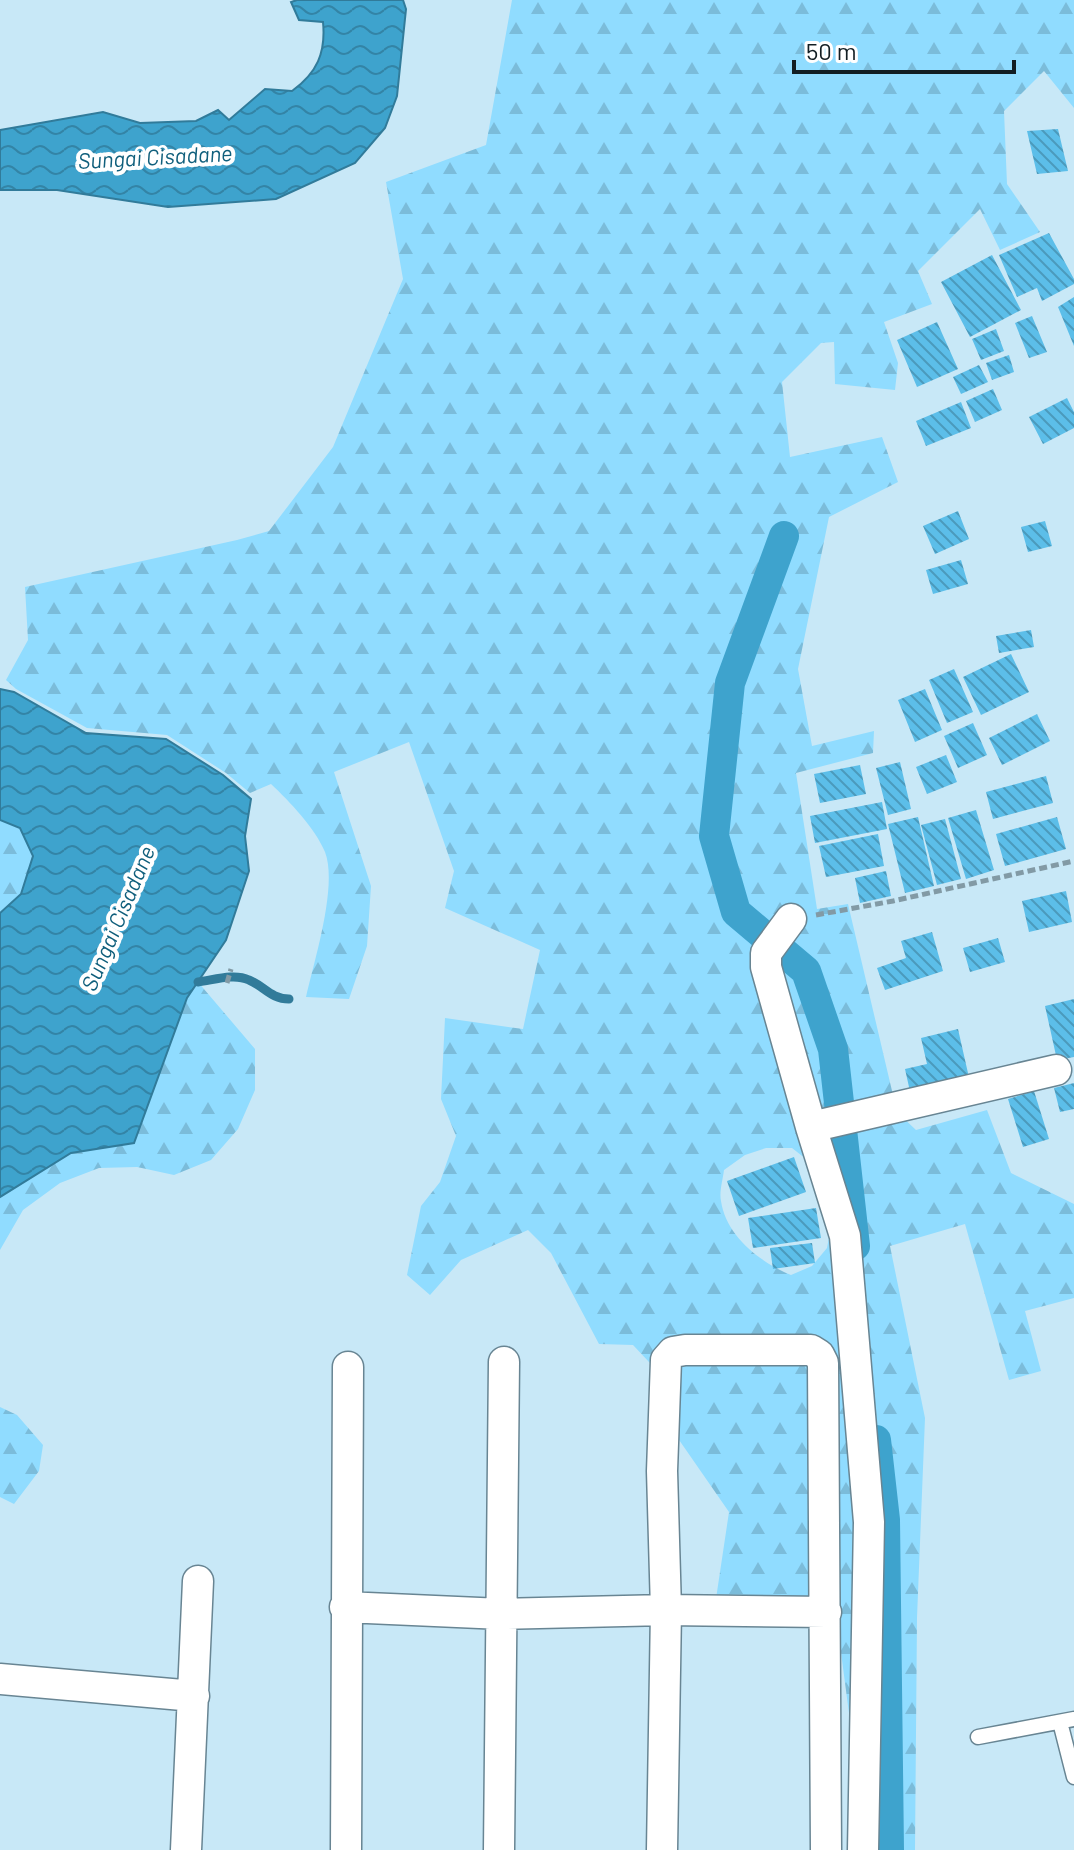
<svg xmlns="http://www.w3.org/2000/svg" width="1074" height="1850" viewBox="0 0 1074 1850" font-family="Barlow,sans-serif">
  <defs>
    <pattern id="forest-firs" width="22" height="20" patternUnits="userSpaceOnUse" patternTransform="scale(2)"><rect width="22" height="20" fill="#90dcff"/><path d="M5 1l3.5 6h-7zM16 11l3.5 6h-7z" fill="#7bbcda"/></pattern>
    <pattern id="water-waves" width="16" height="10" patternUnits="userSpaceOnUse" patternTransform="scale(2)"><rect width="16" height="10" fill="#3ea3cd"/><path d="M0 5q4-4 8 0t8 0" fill="none" stroke="#3384a6"/></pattern>
    <pattern id="building-back-hatch" width="6" height="6" patternUnits="userSpaceOnUse" patternTransform="scale(2)"><rect width="6" height="6" fill="#5cbee9"/><path d="M-1 5l2 2M0 0l6 6M5-1l2 2" fill="none" stroke="#4b9abc"/></pattern>
  </defs>
  <rect width="100%" height="100%" fill="#c8e8f7"/>
  <path fill="url(#forest-firs)" fill-rule="evenodd" d="M512 0H1074V108L1044 71 1004 111 1007 184 1040 232 1000 250 980 209 918 271 932 304 884 322 898 363 895 390 835 384 834 342 821 343 782 382 790 457 882 437 898 482 829 517 798 669 812 746 874 731 873 753 796 773 817 909 848 904 897 1112 916 1130 987 1110 1011 1173 1074 1204V1298L1025 1311 1041 1371 1009 1380 965 1224 890 1246 925 1418 917 1618 915 1850H867L835 1607 714 1612 729 1512 668 1424 680 1395 633 1345 599 1344 551 1253 528 1230 461 1260 430 1295 407 1275 421 1206 440 1182 456 1136 441 1099 445 1018 523 1029 540 950 445 908 454 871 409 742 334 772 371 886 367 946 349 999 306 997C314 961 338 886 325 852 315 828 290 802 271 784L250 793 226 773 167 735 87 728 16 689 6 680 28 640 25 587 237 540 269 531 333 447 403 279 386 182 486 145ZM766 1148H792L806 1159 833 1216 827 1248 812 1266 791 1275C761 1263 726 1236 721 1201 719 1192 723 1179 724 1170L745 1155Z
    M0 820 20 828 33 856 21 894 0 913Z
    M198 982 255 1049V1090L238 1129 211 1160 174 1175 137 1167 99 1168 60 1183 23 1210 0 1250V1197L71 1153 134 1143 187 998Z
    M0 1407 17 1415 43 1445 39 1471 14 1504 0 1497Z"/>
  <path fill="url(#water-waves)" stroke="#317b9a" stroke-width="2" d="M297 0H403L406 9 397 96 385 128 355 163 276 199 168 207 57 190H0V130L103 112 140 123 196 121 218 110 229 120 265 89 292 91C317 73 326 53 323 22L299 20 291 2Z
    M0 689 14 692 86 733 166 739 223 775 251 799 245 836 249 871 226 940 187 998 134 1143 71 1153 0 1197V913L21 894 33 856 20 828 0 820Z"/>
  <g fill="none" stroke-linecap="round" stroke-linejoin="round">
    <path stroke="#317b9a" stroke-width="9" d="M198 982C214 980 234 973 249 980 264 986 271 999 289 999"/>
    <path stroke="#3ea3cd" stroke-width="30" d="M784 536 730 683 714 836 736 912 806 971 833 1049 855 1246
      M876 1440 885 1520 889 1850"/>
  </g>
  <path fill="url(#building-back-hatch)" d="M1058 129 1068 171 1037 174 1027 131Z
    M1049 233 1074 279V284L1042 301 1037 288 1017 297 999 255Z
    M992 255 1021 310 970 337 941 282Z
    M1074 297V346L1058 307Z
    M1032 316 1047 352 1029 358 1015 323Z
    M937 322 958 369 917 387 897 340Z
    M996 329 1004 351 981 360 972 339Z
    M1009 355 1014 372 992 380 986 363Z
    M979 365 988 382 961 394 953 377Z
    M993 389 1002 410 975 422 966 401Z
    M1067 398 1074 412V428L1043 444 1029 417Z
    M961 402 971 428 926 446 916 421Z
    M958 511 969 539 935 554 923 526Z
    M1045 521 1052 546 1028 552 1021 527Z
    M961 560 968 584 933 594 926 570Z
    M1031 630 1034 647 999 653 996 636Z
    M1011 654 1029 692 981 715 963 677Z
    M954 669 973 712 947 723 929 680Z
    M925 689 942 730 915 742 898 700Z
    M1037 714 1050 741 1002 765 989 738Z
    M973 723 987 755 958 768 944 736Z
    M946 755 957 782 927 794 916 767Z
    M900 762 911 809 888 815 876 768Z
    M860 765 866 794 820 803 814 774Z
    M1046 776 1053 803 993 819 986 792Z
    M882 802 887 829 815 843 810 816Z
    M976 810 994 870 966 879 948 818Z
    M918 817 934 886 905 893 888 824Z
    M1057 817 1066 849 1005 866 996 834Z
    M945 819 961 879 937 885 921 825Z
    M878 834 884 866 826 877 819 846Z
    M886 871 891 896 860 903 855 878Z
    M1066 891 1072 922 1029 932 1022 901Z
    M932 932 943 971 885 990 877 968 906 958 901 941Z
    M998 938 1005 962 970 972 963 948Z
    M1074 999V1057L1057 1060 1045 1006Z
    M958 1029 970 1082 911 1096 905 1069 927 1064 921 1038Z
    M1074 1083V1109L1060 1112 1054 1088Z
    M1034 1091 1049 1139 1023 1147 1008 1099Z
    M794 1157 806 1192 739 1216 727 1181Z
    M816 1208 821 1238 753 1248 748 1218Z
    M812 1243 815 1263 773 1269 770 1248Z"/>
  <g fill="none" stroke-linecap="round" stroke-linejoin="round">
    <defs>
      <path id="service" d="M1060 1722 1074 1777
        M978 1737 1074 1719"/>
      <path id="minor" d="M791 919 766 953V967L811 1127 845 1236 869 1522 863 1850
        M811 1127 1056 1070
        M345 1607 502 1614 666 1610 826 1612
        M0 1679 194 1696
        M186 1850 198 1581
        M346 1850 348 1367
        M499 1850 504 1362
        M662 1850 666 1610 662 1471 666 1360 673 1352 685 1350H811L819 1355 823 1363 826 1850"/>
    </defs>
    <use href="#service" stroke="#688593" stroke-width="17"/>
    <use href="#minor" stroke="#688593" stroke-width="33"/>
    <path stroke="#829aa5" stroke-width="5" stroke-dasharray="8 4" stroke-linecap="butt" d="M816 915 893 901 1074 861
      M227 983 231 969"/>
    <use href="#service" stroke="#fff" stroke-width="14"/>
    <use href="#minor" stroke="#fff" stroke-width="30"/>
  </g>
  <g text-anchor="middle" dominant-baseline="central" stroke-width="8" stroke-linejoin="round" paint-order="stroke">
    <g font-size="22" font-style="italic" fill="#105f7c" stroke="#fff">
      <text transform="translate(155 156) rotate(-3)">Sungai Cisadane</text>
      <text transform="translate(117 918) rotate(-67)">Sungai Cisadane</text>
    </g>
  </g>
  <path d="M794 60v12h220v-12" fill="none" stroke="#121e23" stroke-width="4"/>
  <text x="806" y="60" font-size="24" fill="#121e23" stroke="#ffffff" stroke-width="6" paint-order="stroke">50 m</text>
</svg>
